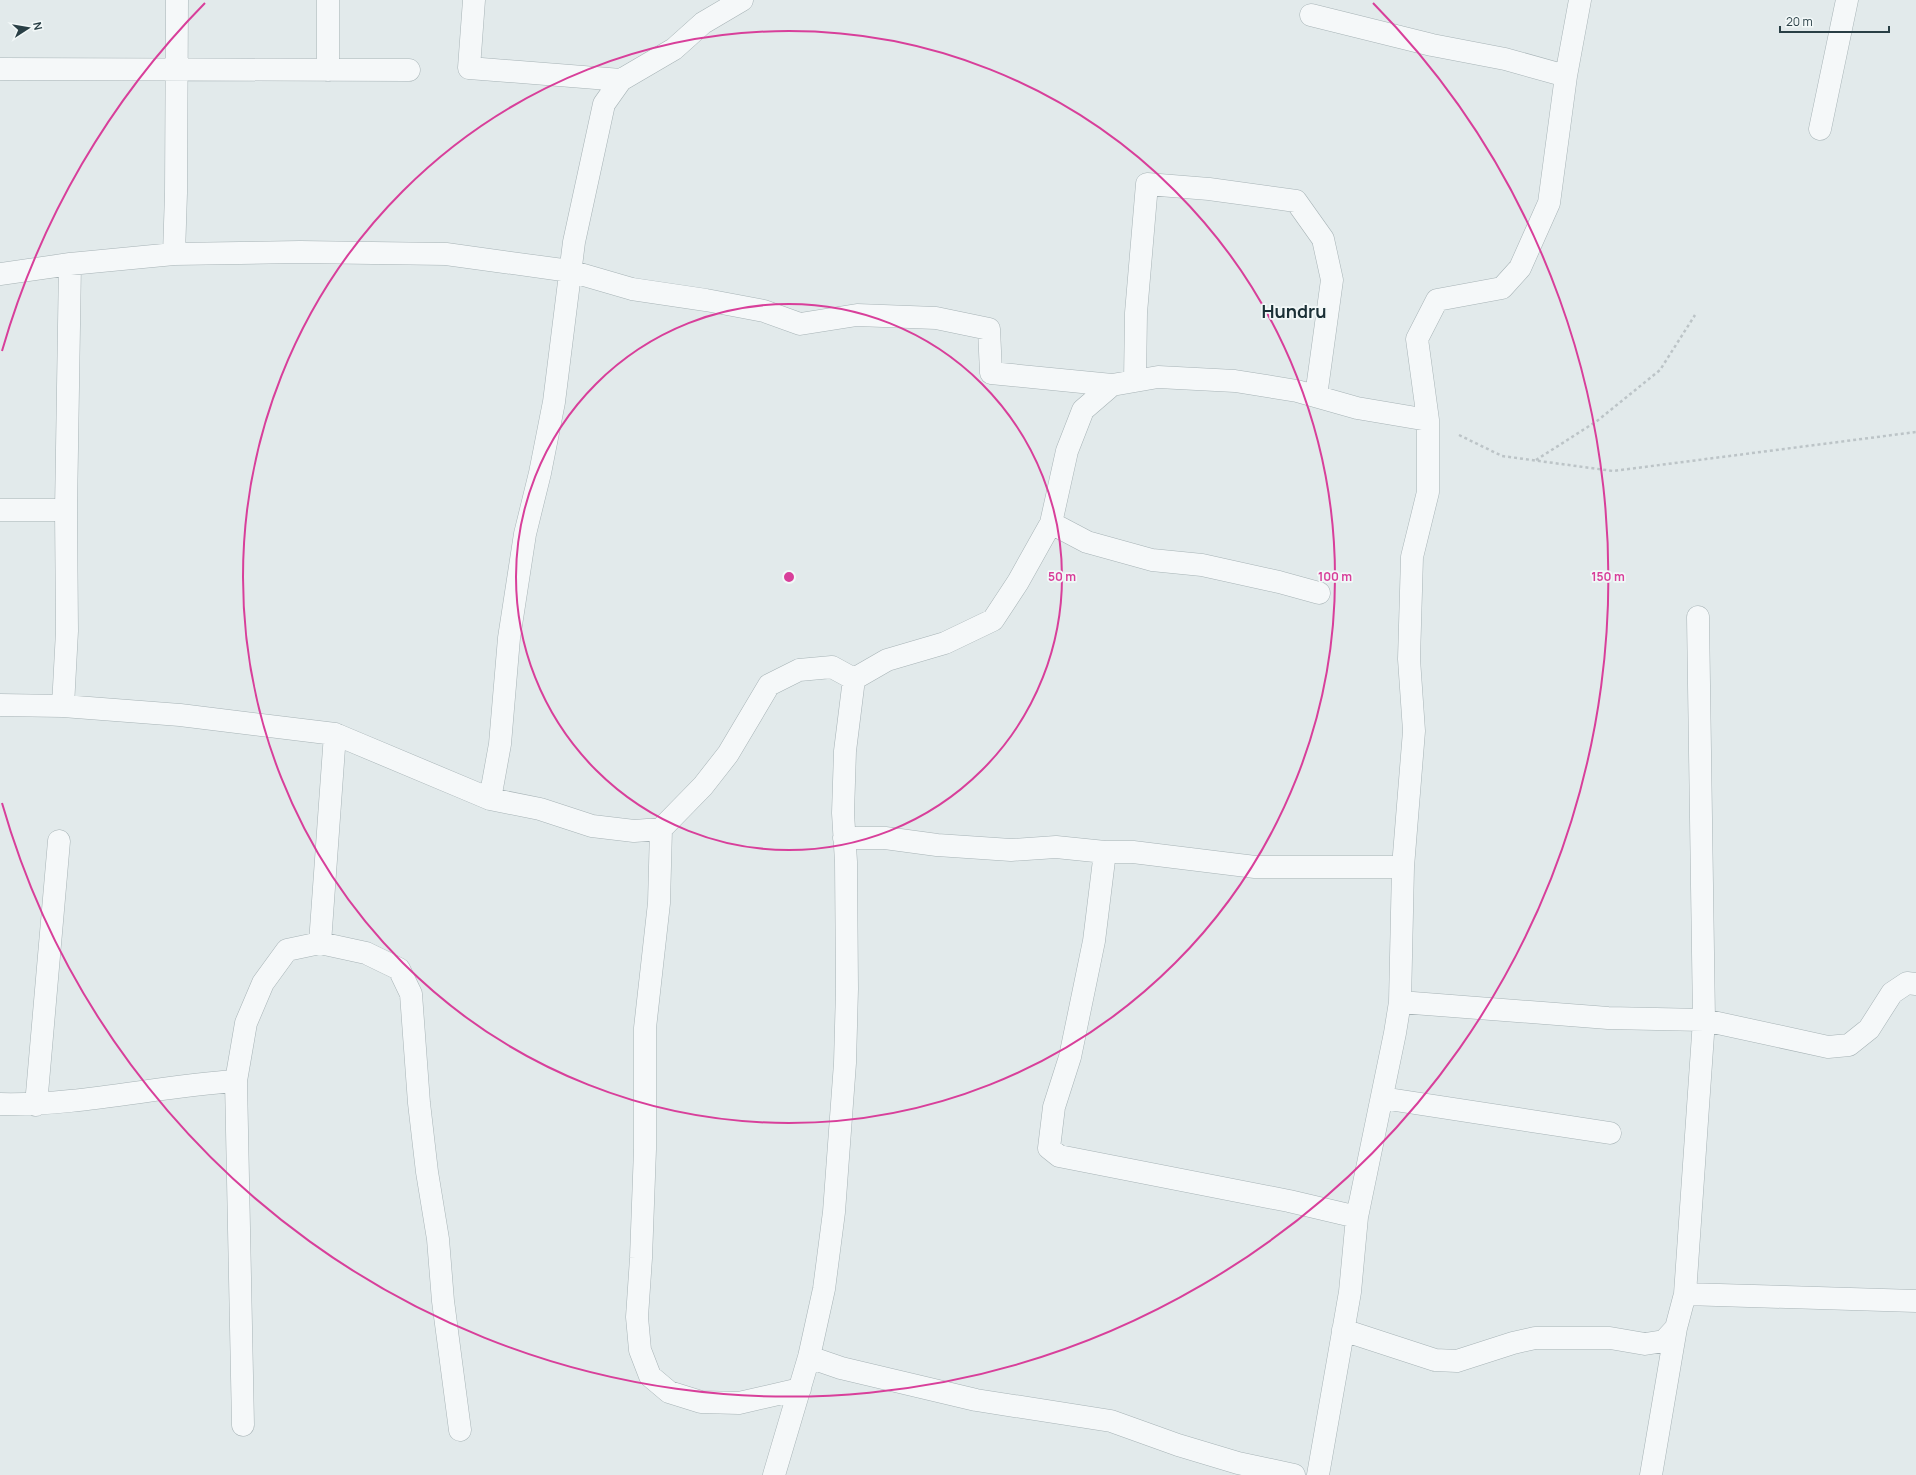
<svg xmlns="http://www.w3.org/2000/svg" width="1916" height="1475" viewBox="0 0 1916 1475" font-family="Manrope,sans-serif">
  <rect width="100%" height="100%" fill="#e2eaeb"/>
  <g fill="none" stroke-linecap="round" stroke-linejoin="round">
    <defs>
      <path id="minor" d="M328 0V70
        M474 0 469 68 621 80
        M1311 15 1432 45 1505 59 1566 76
        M0 69 409 70
        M1820 129 1847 0
        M174 254 176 193 177 0
        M0 274 70 264 174 254 300 252 446 254 570 271 632 289 706 300 764 311 800 324 857 315 936 318 989 329 991 373 1112 385
        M1135 381 1136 313 1147 184 1209 189 1296 201 1323 239 1332 280 1316 396
        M0 510H66
        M1051 523 1087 542 1152 560 1202 565 1279 582 1319 593
        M854 679 887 660 945 643 993 620 1018 582 1051 523 1067 451 1083 410 1112 385 1158 377 1235 381 1297 391 1357 408 1428 420
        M0 705 63 706 180 715 335 734 490 799 540 809 592 826 634 831 661 829 703 786 728 754 769 685 799 670 832 667 854 679
        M63 706 67 631 66 510 70 264
        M490 799 500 744 509 638 525 534 540 473 554 402 574 242 604 104 621 80 674 49 703 23 742 0
        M661 829 659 903 645 1028V1149L641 1258 637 1317 640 1350 650 1376 669 1392 701 1402 739 1403 800 1389
        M844 838H885L937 845 1011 850 1056 847 1105 852H1133L1255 867H1403
        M1105 852 1094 941 1070 1057 1054 1107 1049 1148 1059 1156 1289 1201 1357 1217
        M320 943 335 734
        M1400 1002 1608 1018 1704 1020 1828 1047 1849 1045 1869 1029 1892 993 1907 983 1916 984
        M1382 1098 1610 1133
        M0 1104C79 1106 157 1086 236 1081
        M36 1105 59 841
        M1685 1294 1704 1020 1698 617
        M1343 1330 1435 1360 1457 1361 1513 1343 1535 1338H1610L1645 1344 1664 1341 1676 1328 1685 1294 1916 1301
        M809 1357 841 1368 976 1400 1111 1421 1178 1445 1238 1463 1294 1475
        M243 1425 236 1081 246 1023 263 983 287 950 320 943 366 953 399 969 411 994 419 1103 427 1172 438 1239 443 1301 460 1430
        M774 1475 809 1357 824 1289 834 1212 845 1063 847 989 846 862 843 813 845 751 854 679
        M1318 1475 1350 1292 1357 1217 1395 1033 1400 1002 1403 867 1414 731 1409 659 1412 557 1428 492V420L1417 339 1437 300 1502 288 1520 268 1549 203 1566 76 1580 0
        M1651 1475 1676 1328"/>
    </defs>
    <use href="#minor" stroke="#a7b3b6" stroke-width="23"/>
    <path stroke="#bcc4c7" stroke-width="2.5" stroke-dasharray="3 3" stroke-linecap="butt" d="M1459 435 1502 456 1613 471 1916 432
      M1536 460 1597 421 1660 370 1695 315"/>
    <use href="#minor" stroke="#f5f8f9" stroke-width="22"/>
  </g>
  <g fill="none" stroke="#d83f9a" stroke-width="2">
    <circle cx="789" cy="577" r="273"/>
    <circle cx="789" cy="577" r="546"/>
    <path d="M2 351A819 819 0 0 1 205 3M1373 3A819 819 0 1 1 2 803"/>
  </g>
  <g text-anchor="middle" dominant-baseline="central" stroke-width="3.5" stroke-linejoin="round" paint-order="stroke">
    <g font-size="18" font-weight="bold" fill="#1b3036" stroke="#f2f8f8">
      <text x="1294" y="311">Hundru</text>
    </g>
  </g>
  <circle cx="789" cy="577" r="6" fill="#d83f9a" stroke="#f2f8f8" stroke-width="2"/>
  <g font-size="12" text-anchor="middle" font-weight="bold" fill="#d83f9a" stroke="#f2f8f8" stroke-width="3.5" stroke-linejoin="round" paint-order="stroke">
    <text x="1062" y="581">50 m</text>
    <text x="1335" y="581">100 m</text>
    <text x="1608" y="581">150 m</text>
  </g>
  <g transform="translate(28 28) rotate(78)" stroke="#f2f8f8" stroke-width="3" paint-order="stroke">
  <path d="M0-3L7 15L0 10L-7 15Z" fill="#293f45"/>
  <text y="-6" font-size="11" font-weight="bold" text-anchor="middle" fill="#293f45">N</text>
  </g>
  <path d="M1780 26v6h109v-6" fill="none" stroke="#293f45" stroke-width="2"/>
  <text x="1786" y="26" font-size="12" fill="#293f45" stroke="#f2f8f8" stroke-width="3" paint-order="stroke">20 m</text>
</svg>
